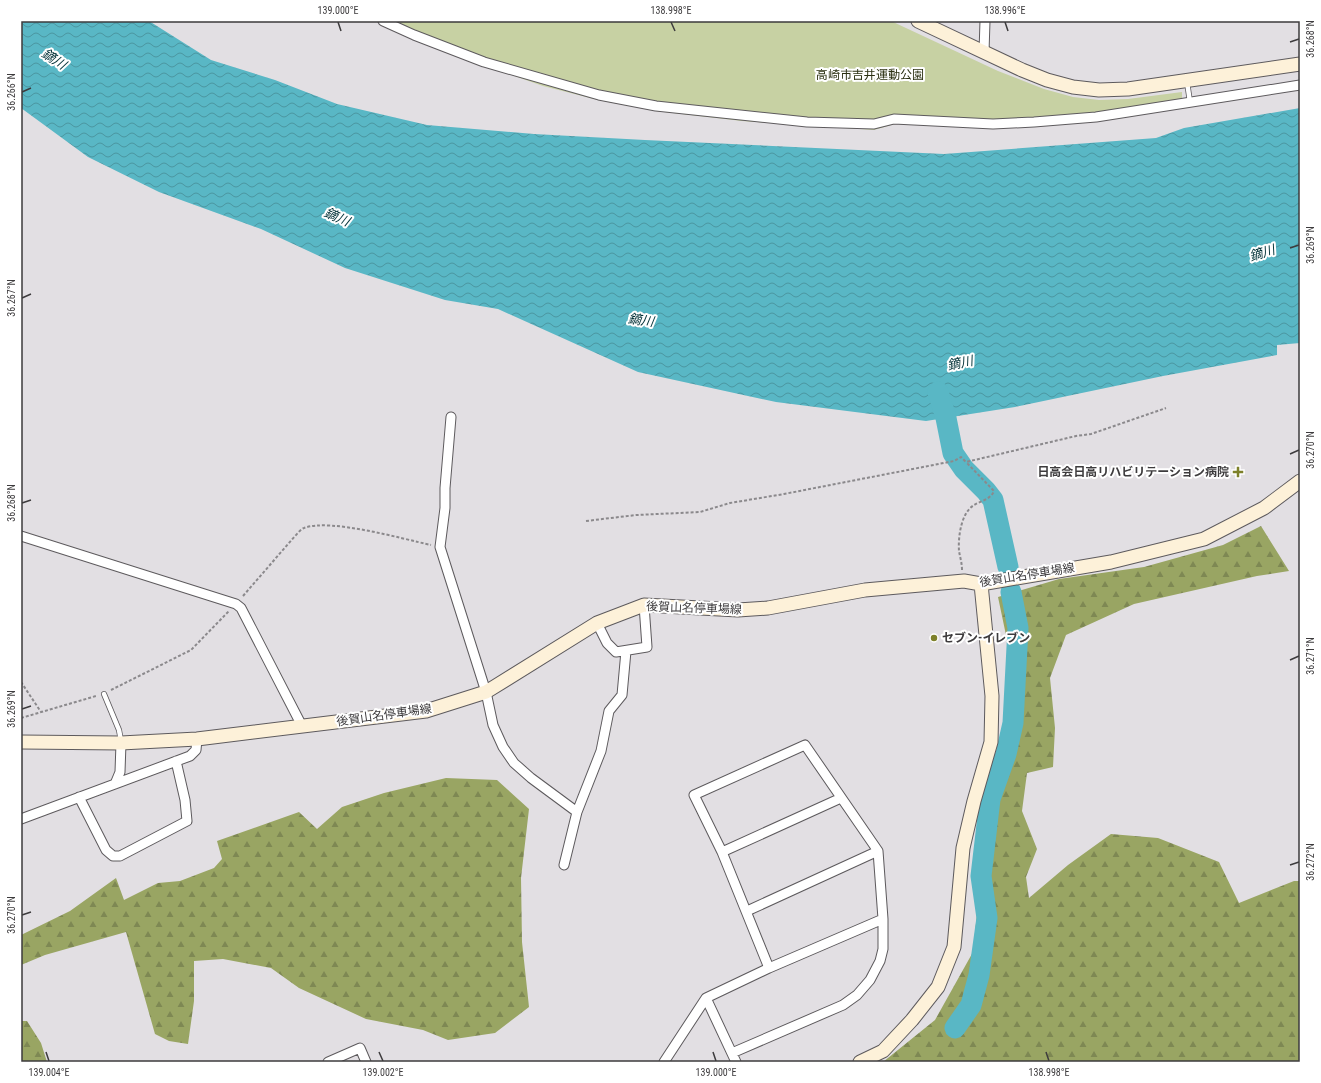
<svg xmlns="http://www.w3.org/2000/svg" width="1321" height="1083" viewBox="0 0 1321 1083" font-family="'Roboto Condensed','Noto Sans JP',sans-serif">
  <defs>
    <pattern id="forest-firs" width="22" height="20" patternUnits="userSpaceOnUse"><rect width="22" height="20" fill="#99a563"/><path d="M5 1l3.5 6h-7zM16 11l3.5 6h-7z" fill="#7e8853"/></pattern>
    <pattern id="water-waves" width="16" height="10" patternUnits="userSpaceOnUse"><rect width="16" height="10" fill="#59b7c5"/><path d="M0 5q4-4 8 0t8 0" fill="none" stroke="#4b96a1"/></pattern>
  </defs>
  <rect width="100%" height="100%" fill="#e2dfe3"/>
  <path fill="url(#forest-firs)" d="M1261 526 1289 571 1257 576 1134 604 1066 635 1050 678 1055 728 1053 767 1027 773 1022 811 1037 849 1026 877 1029 898 1068 865 1111 834 1158 838 1219 862 1239 903 1294 881H1300V1062H883L935 1020 973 952 979 894 995 835 1001 782 1011 659 998 597 1059 579 1144 567 1223 545Z
    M446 778 497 780 529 809 521 878 522 942 529 1007 495 1033 448 1040 423 1030 366 1019 299 988 271 968 223 959 194 961V1001L188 1044 169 1041 155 1034 126 932 45 955 21 965V935L70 911 116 878 124 900 158 883 180 881 214 868 222 859 217 841 299 812 317 829 342 807 384 793Z
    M21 1021H27L41 1043 47 1062H21Z"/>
  <path fill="#c7d1a3" d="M375 21H891L998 71 1044 89 1073 97 1099 100 1128 99 1182 92V107L992 127 895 124 874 130 742 121 656 111 598 100 543 86 483 65 413 38Z"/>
  <path fill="url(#water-waves)" d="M21 21H149L211 60 275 80 337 104 427 125 534 134 645 140 944 154 1156 138 1184 128 1300 108V343L1277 345V355L1163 376 1015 407 926 421 776 402 638 372 498 309 445 300 345 268 261 229 159 192 88 157 21 108Z"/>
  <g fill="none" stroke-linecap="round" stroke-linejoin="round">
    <path stroke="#59b7c5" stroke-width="21" d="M938 392 946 418 953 453 964 469 986 491 993 500 1008 567
      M955 1028 971 1005 979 975 987 918 981 876 990 799 1006 754 1013 723 1018 628 1011 592"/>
    <defs>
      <path id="lane" d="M1187 82 1190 102
        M104 694 119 730 121 741"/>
      <path id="street" d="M383 21 414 35 484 62 599 95 656 106 807 122 874 124 894 119 993 124 1034 122 1096 117 1300 85
        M984 52 985 21
        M451 417 445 488V508L440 547 486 692 493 725 503 747 514 763 531 778 577 812
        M21 536 236 604 241 608 302 726
        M597 623 607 643 616 652 647 647 644 605
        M115 784 120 772 121 743
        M79 797 106 850 113 856H120L187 821 185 800 176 761
        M21 819 190 756 196 750 197 739
        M722 852 841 798
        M564 865 577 812 601 751 609 711 622 695 626 651
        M747 911 878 851
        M706 998 736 1062
        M732 1053 843 1005 857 995 870 980 880 961 883 949V919L878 851 805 745 694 795 722 852 769 968
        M328 1062 360 1048 366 1062
        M664 1062 706 998 769 968 883 919"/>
      <path id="secondary" d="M918 21 1022 70 1047 80 1073 87 1099 90 1128 89 1300 64
        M21 742 121 743 197 739 426 711 486 692 597 623 644 605 738 610 768 608 865 590 964 581 981 584 1111 562 1204 539 1264 508 1300 481
        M860 1062 883 1051 912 1020 938 987 954 947 963 848 974 801 991 742 992 696 981 584"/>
    </defs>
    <use href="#lane" stroke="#5d5a5d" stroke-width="6"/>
    <use href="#street" stroke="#5d5a5d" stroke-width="11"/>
    <use href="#secondary" stroke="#5d5a5d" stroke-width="15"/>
    <path stroke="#8b898c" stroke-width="2" stroke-dasharray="3 2" stroke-linecap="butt" d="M586 521 636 515 700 512 730 503 784 494 954 461 961 457 966 462 1076 436 1091 434 1166 408
      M962 570C962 563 960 557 959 551 958 537 961 513 974 505 981 501 991 499 994 491L966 462
      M243 596 295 536C298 533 301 529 304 528 330 518 403 539 431 545
      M21 682 41 712
      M111 690 191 650 229 611
      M21 718 96 696"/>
    <use href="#lane" stroke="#fff" stroke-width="4.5"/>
    <use href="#street" stroke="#fff" stroke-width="9"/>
    <use href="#secondary" stroke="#fdf1d9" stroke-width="13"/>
  </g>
  <path fill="none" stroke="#3d3b3d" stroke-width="1.5" d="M338 22 341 31M671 22 675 31M1005 22 1008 31M1290 42 1299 39M22 92 31 88M1290 248 1299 245M22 298 31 294M1290 454 1299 450M22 503 31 500M1290 660 1299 656M22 709 31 706M1290 865 1299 862M22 915 31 912M46 1052 49 1061M379 1052 383 1061M713 1052 716 1061M1046 1052 1049 1061"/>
  <g fill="#7d802a" stroke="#fff" stroke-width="1.5">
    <path d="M1236 466h4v4h4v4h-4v4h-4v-4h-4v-4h4z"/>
    <circle cx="934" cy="638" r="4"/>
  </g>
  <g text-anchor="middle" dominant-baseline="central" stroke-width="4" stroke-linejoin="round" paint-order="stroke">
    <g font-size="12" fill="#2b3012" stroke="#fff">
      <text x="870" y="75">高崎市吉井運動公園</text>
    </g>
    <g font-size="12" font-weight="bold" fill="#3d3b3d" stroke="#fff" text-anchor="end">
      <text x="1229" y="472">日高会日高リハビリテーション病院</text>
      <text x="942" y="638" text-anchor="start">セブン-イレブン</text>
    </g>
    <g font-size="12" fill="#3d3b3d" stroke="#fff">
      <text transform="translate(1027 575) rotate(-9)">後賀山名停車場線</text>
      <text transform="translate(694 608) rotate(2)">後賀山名停車場線</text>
      <text transform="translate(384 715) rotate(-8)">後賀山名停車場線</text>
    </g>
    <g font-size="13" font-style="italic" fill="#023137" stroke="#fff">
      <text transform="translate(54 59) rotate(33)">鏑川</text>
      <text transform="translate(337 217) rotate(24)">鏑川</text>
      <text transform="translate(1262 253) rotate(-17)">鏑川</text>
      <text transform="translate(641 320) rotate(8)">鏑川</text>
      <text transform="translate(960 363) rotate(-12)">鏑川</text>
    </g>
  </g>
  <rect width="1321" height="1083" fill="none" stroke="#ffffff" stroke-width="44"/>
  <rect x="22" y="22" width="1277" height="1039" fill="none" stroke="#3d3b3d" stroke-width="1.5"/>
  <g font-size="10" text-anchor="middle" fill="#3d3b3d">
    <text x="338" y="14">139.000°E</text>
    <text x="671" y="14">138.998°E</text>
    <text x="1005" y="14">138.996°E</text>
    <text transform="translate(1310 39) rotate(-90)" y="4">36.268°N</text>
    <text transform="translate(11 92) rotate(-90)" y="4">36.266°N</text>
    <text transform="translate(1310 245) rotate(-90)" y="4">36.269°N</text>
    <text transform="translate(11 298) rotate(-90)" y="4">36.267°N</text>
    <text transform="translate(1310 450) rotate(-90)" y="4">36.270°N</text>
    <text transform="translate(11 503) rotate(-90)" y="4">36.268°N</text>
    <text transform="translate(1310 656) rotate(-90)" y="4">36.271°N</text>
    <text transform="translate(11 709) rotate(-90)" y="4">36.269°N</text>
    <text transform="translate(1310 862) rotate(-90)" y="4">36.272°N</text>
    <text transform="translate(11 915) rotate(-90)" y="4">36.270°N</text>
    <text x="49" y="1076">139.004°E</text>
    <text x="383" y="1076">139.002°E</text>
    <text x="716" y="1076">139.000°E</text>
    <text x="1049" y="1076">138.998°E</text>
  </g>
</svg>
